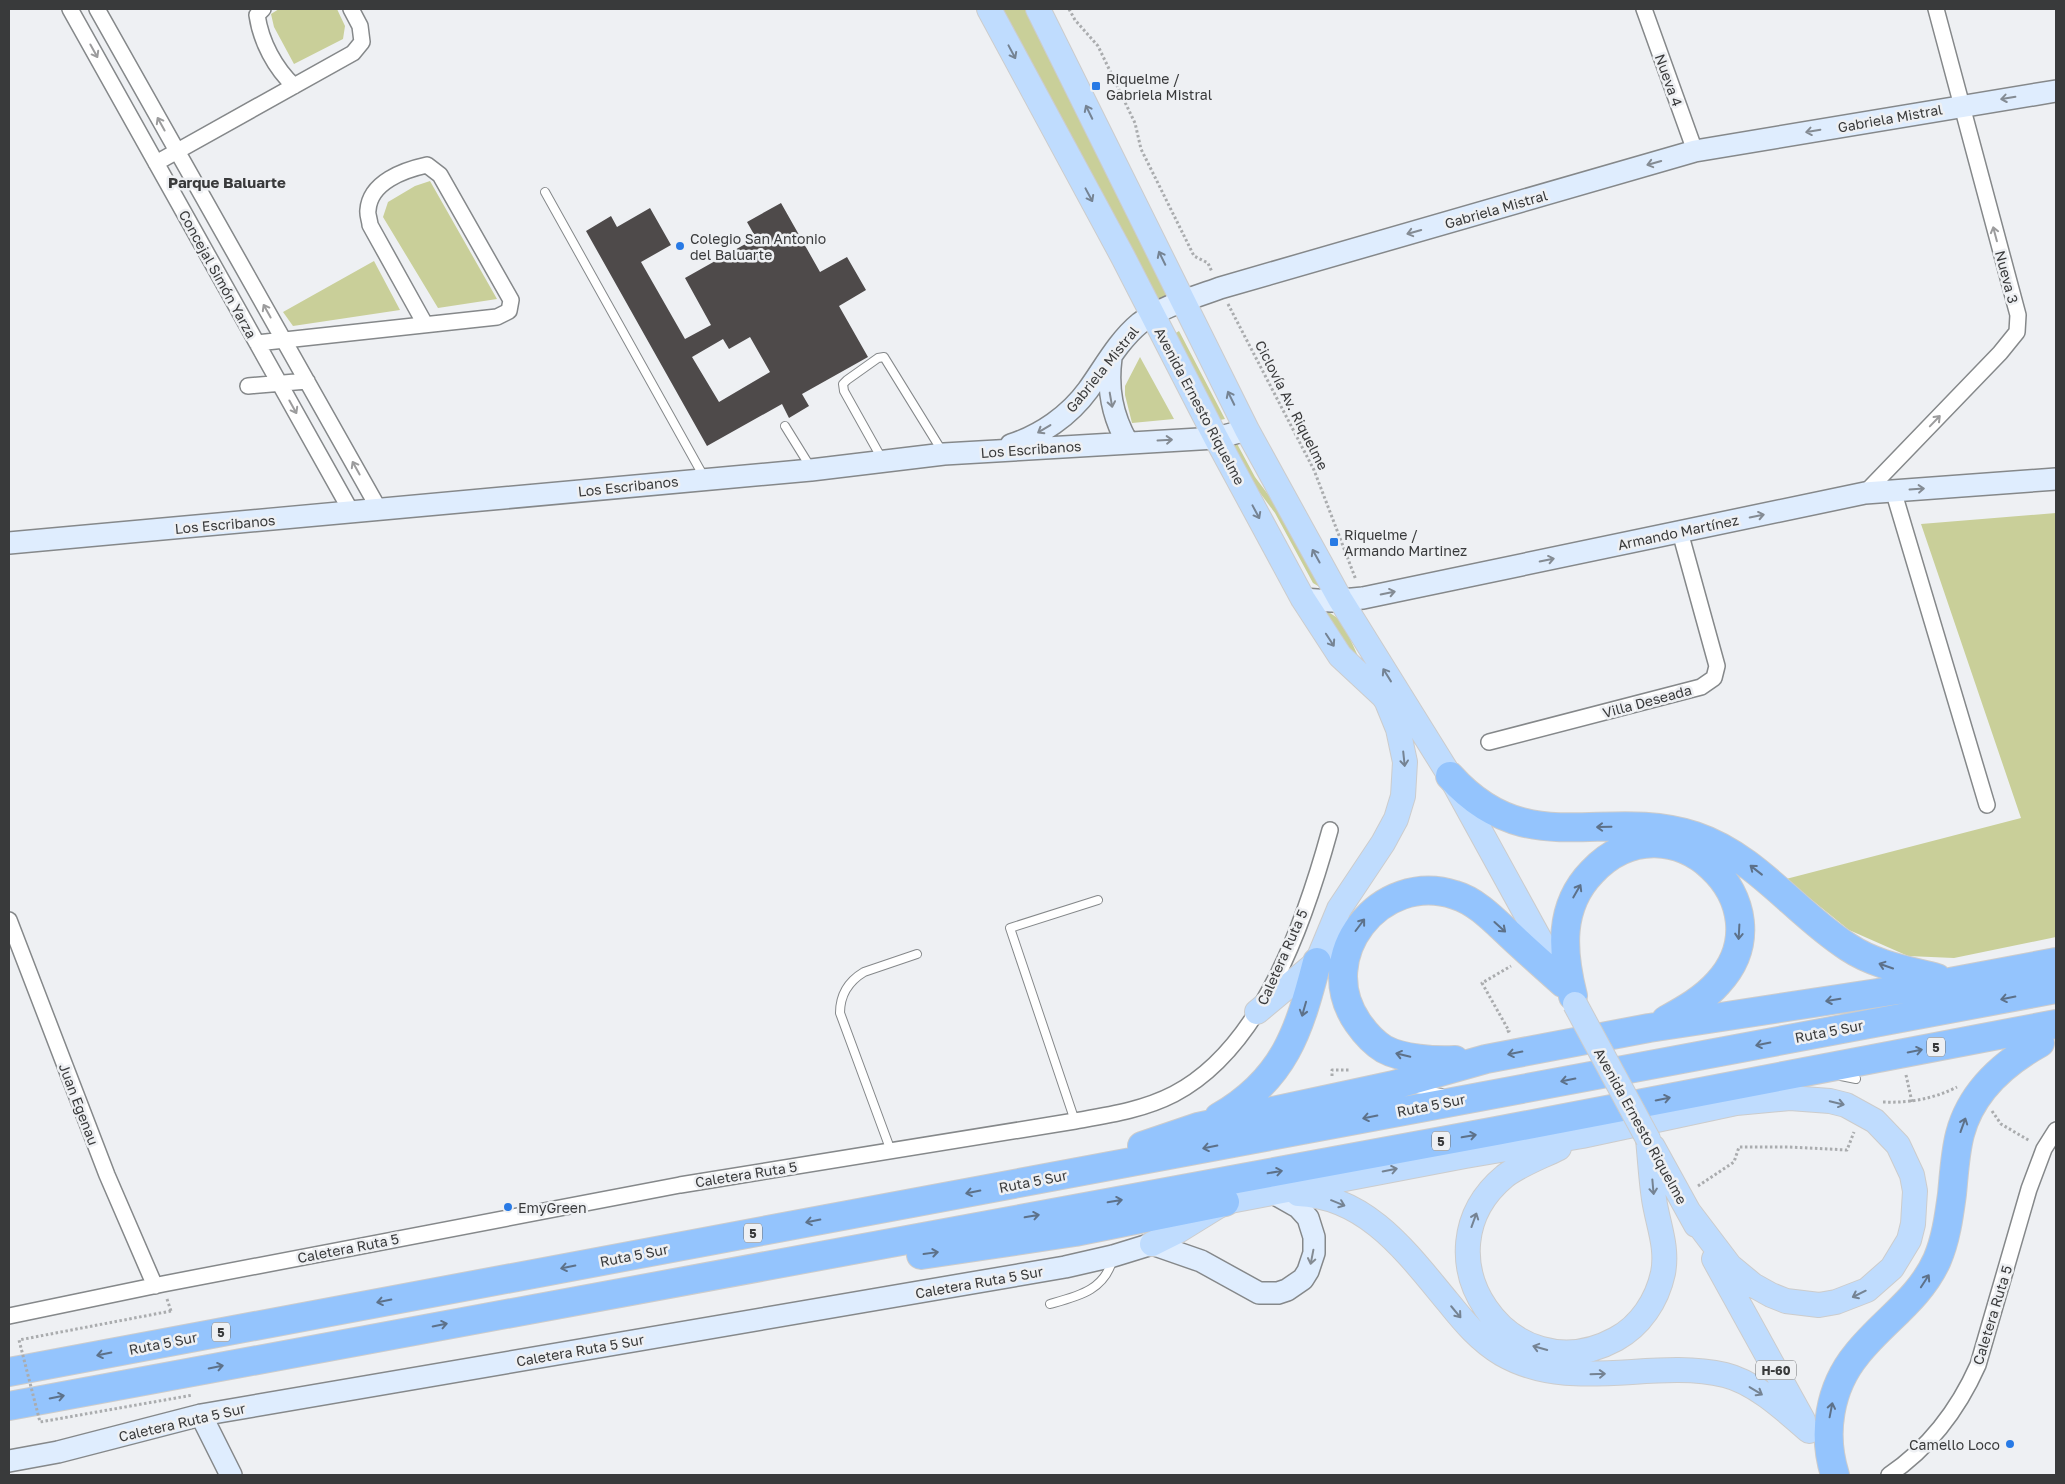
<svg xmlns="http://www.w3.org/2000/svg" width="2065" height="1484" viewBox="0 0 2065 1484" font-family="'Golos Text',sans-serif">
  <rect width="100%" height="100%" fill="#eef0f3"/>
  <path fill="#c9cf99" d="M279 9H337L345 26 343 39 294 64 274 27 271 14Z
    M1000 9H1026L1169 297 1159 302Z
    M430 181 497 299 438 308 383 217 388 202 415 186Z
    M374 261 400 310 293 326 283 312Z
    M1179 331 1225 419 1220 420 1174 334Z
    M1140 357 1174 419 1132 423 1125 395V386Z
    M1235 440 1255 477 1279 509 1323 589 1313 583 1275 513 1251 481 1230 442Z
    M2056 513V937L1954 958 1908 956 1849 930 1786 879 2021 818 1921 524Z
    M1324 609 1342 621 1367 676Z"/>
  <path fill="#4e4a4a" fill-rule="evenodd" d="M781 203 820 272 847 257 866 290 839 306 868 357 802 394 809 406 789 418 782 404 707 446 586 231 611 216 617 227 650 208 671 245 641 262 685 339 711 325 685 278 756 238 747 222ZM750 337 770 372 719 402 692 357 723 339 729 349Z"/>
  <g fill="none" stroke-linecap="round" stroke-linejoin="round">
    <defs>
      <path id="lane" d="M545 192 704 477
        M785 426 811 468
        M882 459 844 391 843 384 847 380 878 358 884 357 942 451
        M1841 1076 1856 1079
        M1416 1089 1442 1093
        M1075 1121 1010 928 1098 900
        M891 1151 840 1013C840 994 849 981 864 972L917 954
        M1050 1304C1079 1296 1105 1290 1113 1258"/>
      <path id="street" d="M70 9 352 513
        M97 9 380 511
        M263 9 257 15C261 42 275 68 294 86
        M1644 9 1695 151
        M156 163 353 53 362 42 360 26 351 9
        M257 343 497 317 509 311 511 300 440 175 427 165C404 170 370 182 368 210 367 214 370 221 370 225L425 324
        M248 386 307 381
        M1893 490 1987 805
        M1865 493 2000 353 2017 332 2018 315 1936 9
        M1489 742 1701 687 1714 678 1717 666 1680 532
        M9 920 107 1175 155 1286
        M9 1316 163 1284 680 1185 1075 1121C1109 1115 1143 1110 1174 1094 1262 1048 1305 921 1330 830
        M1889 1475C1930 1447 1958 1410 1978 1365L2029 1189 2044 1149 2056 1130"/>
      <path id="secondary" d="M1111 358C1107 389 1112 415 1127 442
        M1011 445C1041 435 1069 416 1088 390 1104 368 1118 341 1140 323 1162 306 1193 298 1220 288L1695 151 2056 91
        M9 543 811 470 944 454 1216 438 1247 430
        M1303 599 1331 601 1363 598 1865 493 2056 479
        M201 1415 231 1475
        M9 1461 58 1452 201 1415 1065 1267 1113 1256 1152 1244 1201 1261 1259 1293H1278L1287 1290 1303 1279 1308 1271 1314 1253V1237L1308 1218 1298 1207 1273 1193"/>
      <path id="primary" d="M989 9 1123 257 1216 438 1303 599 1340 656 1383 696 1398 717
        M1038 9 1247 430 1340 599 1450 776 1560 976
        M1257 1012 1317 962 1339 909 1383 843 1396 819 1403 796 1405 762 1398 729 1387 702
        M1653 1147 1696 1225
        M1559 1148C1541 1157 1521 1164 1505 1176 1412 1253 1510 1397 1616 1339 1640 1326 1657 1301 1663 1273 1668 1247 1658 1225 1654 1199 1651 1179 1650 1159 1648 1139
        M1298 1194C1367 1196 1408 1254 1448 1302 1464 1322 1480 1341 1502 1354 1572 1394 1651 1358 1725 1375 1755 1382 1786 1411 1809 1431
        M1152 1244 1178 1231 1225 1202 1465 1156 1582 1136 1736 1103 1790 1098 1830 1101 1846 1105 1875 1121 1898 1145 1912 1175 1915 1191 1913 1224 1909 1240 1892 1268 1867 1290 1836 1302 1819 1305 1786 1301 1771 1295 1753 1285 1730 1266 1689 1212
        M1714 1259 1803 1420"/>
      <path id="highway" d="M1450 776C1528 863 1604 806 1695 836 1757 857 1795 913 1848 947 1875 965 1906 970 1937 978
        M1573 996C1562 952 1558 907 1592 872 1671 789 1790 905 1718 983 1704 999 1684 1010 1666 1020
        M1455 1060C1435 1061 1402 1059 1384 1049 1374 1043 1365 1033 1358 1023 1312 957 1380 870 1455 895 1476 901 1494 920 1510 935 1527 951 1545 967 1563 983
        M1219 1117C1285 1079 1299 1031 1317 962
        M1142 1146 1198 1127 1394 1085 1486 1059 1649 1028 1950 982 2056 962
        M921 1255 1075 1232 1225 1202
        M9 1372 2056 989
        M9 1406 1496 1131 2056 1024
        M1835 1475C1822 1434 1829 1388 1857 1354 1883 1321 1919 1300 1937 1260 1946 1239 1949 1216 1952 1194 1954 1174 1955 1153 1960 1134 1971 1092 2004 1063 2040 1043"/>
    </defs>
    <use href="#lane" stroke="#85888a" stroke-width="10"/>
    <use href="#street" stroke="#85888a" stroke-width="18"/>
    <use href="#secondary" stroke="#85888a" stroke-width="24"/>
    <use href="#primary" stroke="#ccc" stroke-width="26"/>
    <use href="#highway" stroke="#ccc" stroke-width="30"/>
    <path stroke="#aaacae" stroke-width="3" stroke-dasharray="2.5 2.5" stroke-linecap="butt" d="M1069 9 1075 20 1098 46 1135 123 1141 149 1194 256 1208 263 1212 272
      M1228 304 1314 470 1356 580
      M1507 1032 1509 1031 1482 983 1511 966
      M1906 1075 1912 1102
      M1332 1076V1070H1350
      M1883 1102C1910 1103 1933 1099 1957 1087
      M1992 1111 2001 1124 2030 1141
      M1698 1186 1734 1162 1739 1147H1789L1847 1150 1854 1132
      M167 1299 171 1311"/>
    <use href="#lane" stroke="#fff" stroke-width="8"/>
    <use href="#street" stroke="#fff" stroke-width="15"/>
    <use href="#secondary" stroke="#dfedfe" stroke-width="21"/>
    <use href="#primary" stroke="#bfdcfe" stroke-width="24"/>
    <use href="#highway" stroke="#94c4fd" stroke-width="28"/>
    <defs>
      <path id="primary-bridge" d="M1575 1004 1648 1139"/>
    </defs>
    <use href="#primary-bridge" stroke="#ccc" stroke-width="26" stroke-linecap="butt"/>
    <path stroke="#aaacae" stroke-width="3" stroke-dasharray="2.5 2.5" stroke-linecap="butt" d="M171 1311 19 1340 40 1422 193 1395"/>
    <use href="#primary-bridge" stroke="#bfdcfe" stroke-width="24"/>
  </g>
  <defs><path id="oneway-shaft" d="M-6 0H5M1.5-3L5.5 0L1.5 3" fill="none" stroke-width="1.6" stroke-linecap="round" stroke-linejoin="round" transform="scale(1.25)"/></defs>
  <g stroke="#9c9c9d">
    <use href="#oneway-shaft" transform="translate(94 51) rotate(61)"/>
    <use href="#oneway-shaft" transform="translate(161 124) rotate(-119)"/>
    <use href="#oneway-shaft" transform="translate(1995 234) rotate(-105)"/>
    <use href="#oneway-shaft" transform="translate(267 311) rotate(-119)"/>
    <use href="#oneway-shaft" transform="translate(293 407) rotate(61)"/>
    <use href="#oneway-shaft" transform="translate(1935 421) rotate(-46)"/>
    <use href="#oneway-shaft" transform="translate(356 468) rotate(-119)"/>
  </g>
  <g stroke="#758393">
    <use href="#oneway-shaft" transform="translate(1012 52) rotate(62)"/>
    <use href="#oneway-shaft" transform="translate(1089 112) rotate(-116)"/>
    <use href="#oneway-shaft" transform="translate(1089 195) rotate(62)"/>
    <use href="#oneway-shaft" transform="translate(1162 258) rotate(-116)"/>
    <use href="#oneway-shaft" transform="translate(1231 398) rotate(-116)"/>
    <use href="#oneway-shaft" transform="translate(1256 512) rotate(62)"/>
    <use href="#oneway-shaft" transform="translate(1316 556) rotate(-119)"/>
    <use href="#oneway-shaft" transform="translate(1330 640) rotate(57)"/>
    <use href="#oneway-shaft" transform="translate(1387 675) rotate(-122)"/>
    <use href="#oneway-shaft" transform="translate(1404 759) rotate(84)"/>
    <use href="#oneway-shaft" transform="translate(1837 1103) rotate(13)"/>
    <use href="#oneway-shaft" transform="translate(1390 1170) rotate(-11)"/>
    <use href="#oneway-shaft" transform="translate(1653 1187) rotate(85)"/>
    <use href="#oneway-shaft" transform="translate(1338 1203) rotate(22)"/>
    <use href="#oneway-shaft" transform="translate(1474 1220) rotate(-70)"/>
    <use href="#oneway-shaft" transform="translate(1859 1294) rotate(154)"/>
    <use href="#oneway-shaft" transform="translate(1456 1312) rotate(50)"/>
    <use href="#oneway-shaft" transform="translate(1540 1348) rotate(-164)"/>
    <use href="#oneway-shaft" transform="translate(1598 1374) rotate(-2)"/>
    <use href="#oneway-shaft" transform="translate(1756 1391) rotate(31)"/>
  </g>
  <g stroke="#848b93">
    <use href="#oneway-shaft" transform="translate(2008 98) rotate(171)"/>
    <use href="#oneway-shaft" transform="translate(1813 131) rotate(170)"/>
    <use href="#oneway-shaft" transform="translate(1654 163) rotate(164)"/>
    <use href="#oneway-shaft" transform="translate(1414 232) rotate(164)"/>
    <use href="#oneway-shaft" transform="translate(1111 400) rotate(80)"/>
    <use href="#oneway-shaft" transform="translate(1044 429) rotate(149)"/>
    <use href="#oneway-shaft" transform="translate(1165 440) rotate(-3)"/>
    <use href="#oneway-shaft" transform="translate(1917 489) rotate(-4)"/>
    <use href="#oneway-shaft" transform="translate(1757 516) rotate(-12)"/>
    <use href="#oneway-shaft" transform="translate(1547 560) rotate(-12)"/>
    <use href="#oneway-shaft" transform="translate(1388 593) rotate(-12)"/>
    <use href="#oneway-shaft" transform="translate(1312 1257) rotate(101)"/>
  </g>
  <g stroke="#5d7189">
    <use href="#oneway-shaft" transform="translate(1604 827) rotate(179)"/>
    <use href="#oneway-shaft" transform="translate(1756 870) rotate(-142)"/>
    <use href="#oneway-shaft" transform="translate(1577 891) rotate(-60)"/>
    <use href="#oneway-shaft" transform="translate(1360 925) rotate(-53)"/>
    <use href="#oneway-shaft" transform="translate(1500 927) rotate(42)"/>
    <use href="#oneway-shaft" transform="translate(1739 932) rotate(93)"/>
    <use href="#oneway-shaft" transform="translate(1886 966) rotate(-161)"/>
    <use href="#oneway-shaft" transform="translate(2008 998) rotate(169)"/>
    <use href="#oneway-shaft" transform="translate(1833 1000) rotate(171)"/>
    <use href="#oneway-shaft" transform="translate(1304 1009) rotate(106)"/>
    <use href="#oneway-shaft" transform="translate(1763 1044) rotate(169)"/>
    <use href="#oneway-shaft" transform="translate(1915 1051) rotate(-11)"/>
    <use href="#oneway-shaft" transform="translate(1515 1053) rotate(169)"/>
    <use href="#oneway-shaft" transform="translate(1403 1055) rotate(-167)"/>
    <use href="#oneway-shaft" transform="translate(1568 1080) rotate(169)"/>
    <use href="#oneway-shaft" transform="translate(1663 1099) rotate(-11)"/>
    <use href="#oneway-shaft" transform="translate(1370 1117) rotate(169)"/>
    <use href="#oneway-shaft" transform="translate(1963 1125) rotate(-70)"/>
    <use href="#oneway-shaft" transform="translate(1469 1136) rotate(-10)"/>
    <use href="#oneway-shaft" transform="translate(1210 1147) rotate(169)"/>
    <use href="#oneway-shaft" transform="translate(1275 1172) rotate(-10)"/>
    <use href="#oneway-shaft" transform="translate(973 1192) rotate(169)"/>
    <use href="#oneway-shaft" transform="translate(1115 1201) rotate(-10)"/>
    <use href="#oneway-shaft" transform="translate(1032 1216) rotate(-10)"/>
    <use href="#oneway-shaft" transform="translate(813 1221) rotate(169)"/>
    <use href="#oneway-shaft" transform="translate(931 1253) rotate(-8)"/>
    <use href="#oneway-shaft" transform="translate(568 1267) rotate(169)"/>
    <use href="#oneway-shaft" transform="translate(1925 1281) rotate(-57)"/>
    <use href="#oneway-shaft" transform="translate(384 1301) rotate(169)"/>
    <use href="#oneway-shaft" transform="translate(440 1325) rotate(-11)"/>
    <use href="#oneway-shaft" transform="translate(104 1354) rotate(169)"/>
    <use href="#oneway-shaft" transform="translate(216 1367) rotate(-11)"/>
    <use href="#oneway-shaft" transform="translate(57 1397) rotate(-11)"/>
    <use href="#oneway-shaft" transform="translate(1831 1410) rotate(-79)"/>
  </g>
  <g fill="#287ae5" stroke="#eef0f3" stroke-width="2">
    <rect x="1091" y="81" width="10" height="10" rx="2.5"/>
    <circle cx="680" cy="246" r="5"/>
    <rect x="1329" y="537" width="10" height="10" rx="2.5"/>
    <circle cx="508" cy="1207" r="5"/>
    <circle cx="2010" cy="1444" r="5"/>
  </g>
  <g text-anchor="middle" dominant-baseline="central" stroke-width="5" stroke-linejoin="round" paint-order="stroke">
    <g fill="#eef0f3" stroke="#6f7172" stroke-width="1">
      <rect x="1927" y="1037.5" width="18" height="19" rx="4"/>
      <rect x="1432" y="1131.5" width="18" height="19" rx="4"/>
      <rect x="744" y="1223.5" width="18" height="19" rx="4"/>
      <rect x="212" y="1322.5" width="18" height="19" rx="4"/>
      <rect x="1756" y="1360.5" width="40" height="19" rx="4"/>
    </g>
    <g font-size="12" font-weight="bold" fill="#393a3b">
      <text x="1936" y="1047">5</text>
      <text x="1441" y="1141">5</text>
      <text x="753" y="1233">5</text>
      <text x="221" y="1332">5</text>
      <text x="1776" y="1370">H-60</text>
    </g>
    <g font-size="14" fill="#393a3b" stroke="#eef0f3" text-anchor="start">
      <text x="1106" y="78">Riquelme /<tspan x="1106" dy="16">Gabriela Mistral</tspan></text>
      <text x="690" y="238">Colegio San Antonio<tspan x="690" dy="16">del Baluarte</tspan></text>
      <text x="1344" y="534">Riquelme /<tspan x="1344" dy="16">Armando Martinez</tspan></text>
      <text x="518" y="1207">EmyGreen</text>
      <text x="2000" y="1444" text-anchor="end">Camello Loco</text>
    </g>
    <g font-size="14" fill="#393a3b" stroke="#eef0f3">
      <text transform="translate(1669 80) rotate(70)">Nueva 4</text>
      <text transform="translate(1890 118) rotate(-10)">Gabriela Mistral</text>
      <text transform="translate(1496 209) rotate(-16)">Gabriela Mistral</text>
      <text transform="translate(218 274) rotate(61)">Concejal Simón Yarza</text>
      <text transform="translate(2007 277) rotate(75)">Nueva 3</text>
      <text transform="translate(1102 369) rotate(-51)">Gabriela Mistral</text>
      <text transform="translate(1292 405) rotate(63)">Ciclovía Av. Riquelme</text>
      <text transform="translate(1200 406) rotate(62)">Avenida Ernesto Riquelme</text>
      <text transform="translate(1031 449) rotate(-4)">Los Escribanos</text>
      <text transform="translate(628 486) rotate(-6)">Los Escribanos</text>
      <text transform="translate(225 524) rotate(-5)">Los Escribanos</text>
      <text transform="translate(1678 532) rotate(-12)">Armando Martínez</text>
      <text transform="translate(1647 701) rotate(-15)">Villa Deseada</text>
      <text transform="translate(1282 957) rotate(-66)">Caletera Ruta 5</text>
      <text transform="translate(1829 1031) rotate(-11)">Ruta 5 Sur</text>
      <text transform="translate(79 1104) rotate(69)">Juan Egenau</text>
      <text transform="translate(1431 1105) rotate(-11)">Ruta 5 Sur</text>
      <text transform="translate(1641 1126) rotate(61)">Avenida Ernesto Riquelme</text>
      <text transform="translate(746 1174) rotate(-9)">Caletera Ruta 5</text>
      <text transform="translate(1033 1181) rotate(-11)">Ruta 5 Sur</text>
      <text transform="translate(348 1248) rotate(-11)">Caletera Ruta 5</text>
      <text transform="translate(634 1255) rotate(-11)">Ruta 5 Sur</text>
      <text transform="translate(979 1282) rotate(-10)">Caletera Ruta 5 Sur</text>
      <text transform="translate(1992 1315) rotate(-73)">Caletera Ruta 5</text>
      <text transform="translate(163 1343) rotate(-11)">Ruta 5 Sur</text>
      <text transform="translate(580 1350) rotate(-10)">Caletera Ruta 5 Sur</text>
      <text transform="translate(182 1422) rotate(-13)">Caletera Ruta 5 Sur</text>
    </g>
    <g font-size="15" font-weight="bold" fill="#393a3b" stroke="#eef0f3">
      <text x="227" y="182">Parque Baluarte</text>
    </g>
  </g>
  <rect width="2065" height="1484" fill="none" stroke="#393a3b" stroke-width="20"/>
</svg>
